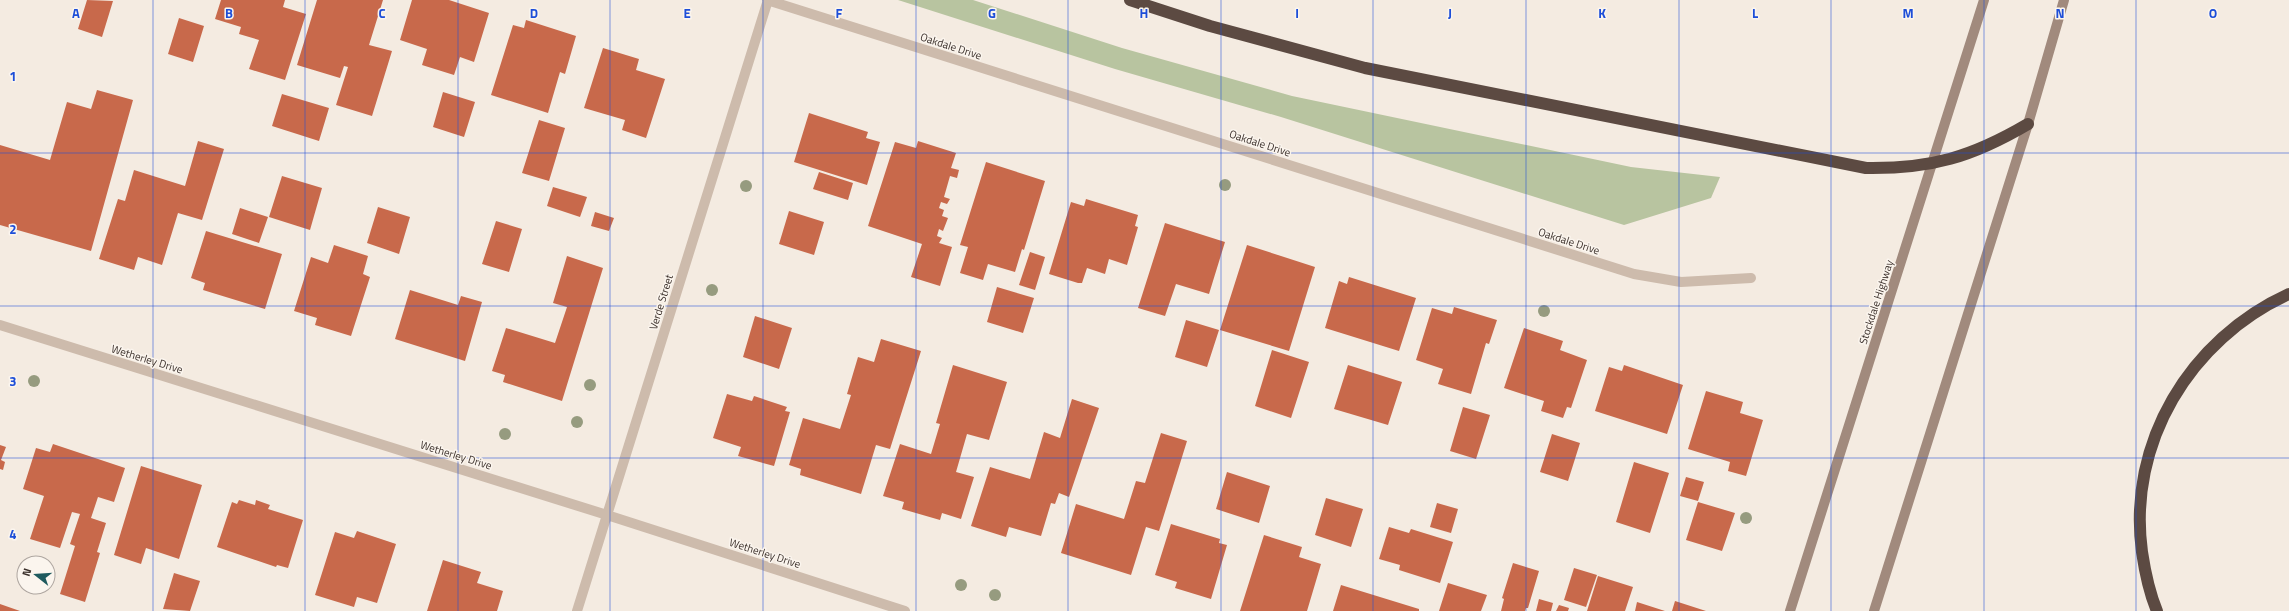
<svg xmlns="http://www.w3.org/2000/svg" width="2289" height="611" viewBox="0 0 2289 611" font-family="'Titillium Web',sans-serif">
  <rect width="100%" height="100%" fill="#f4ebe1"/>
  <path fill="#b8c4a0" d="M898 0H973L1122 48 1292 96 1631 167 1720 177 1711 198 1624 225 1281 117 1115 69Z"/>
  <path fill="#c8694b" d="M87 0 113 1 102 37 78 29Z
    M221 0H285L283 7 306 14 285 80 249 69 259 40 239 34 241 27 215 19Z
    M317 0H383L369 45 392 51 372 116 336 105 348 67 344 66 340 78 297 65Z
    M412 0H449L489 13 474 62 460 57 454 75 422 65 427 49 400 40Z
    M179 18 204 26 193 62 168 54Z
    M526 20 576 36 565 74 560 72 548 113 491 95 513 25 524 28Z
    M603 48 639 59 636 70 665 79 646 138 622 130 625 120 584 108Z
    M97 90 133 100 91 251 0 225V145L50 160 67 102 91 109Z
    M443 92 475 102 464 137 433 127Z
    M282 94 329 108 319 141 272 126Z
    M809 113 868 132 866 138 880 142 867 185 794 162Z
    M539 120 565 128 549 181 522 173Z
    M198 141 224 149 202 220 178 213 162 265 138 257 134 270 99 259 118 199 125 201 134 170 185 186Z
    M918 141 956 153 951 168 959 170 957 178 950 176 944 197 950 199 947 204 941 202 939 208 944 210 942 216 948 218 943 231 939 229 937 236 942 238 939 243 952 247 940 286 911 277 922 244 868 226 895 142 916 148Z
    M986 162 1045 181 1024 250 1022 249 1015 272 988 264 983 280 960 273 968 247 960 245Z
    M819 172 853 183 848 200 813 189Z
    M282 176 322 188 310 230 269 217Z
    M553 187 587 197 580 217 547 206Z
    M1086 199 1138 215 1135 226 1138 227 1127 265 1109 259 1105 274 1087 268 1082 283H1078L1049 274 1071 202 1084 206Z
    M378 207 410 217 399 254 367 243Z
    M240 208 268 217 259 243 232 234Z
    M789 211 824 222 814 255 779 244Z
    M595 212 614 218 609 231 591 226Z
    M496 221 522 229 509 272 482 264Z
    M1165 223 1225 242 1209 294 1176 284 1165 316 1138 308Z
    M206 231 282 254 265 309 203 290 205 283 191 278Z
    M334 245 368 256 363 274 370 277 351 336 315 325 317 318 294 311 311 257 328 263Z
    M1247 245 1315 267 1289 351 1220 330Z
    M1030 252 1045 257 1035 290 1019 285Z
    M567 256 603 268 562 401 503 382 505 375 492 371 506 328 555 343 567 307 553 303Z
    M1349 277 1416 298 1399 351 1325 328 1339 281 1347 284Z
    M997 287 1034 298 1023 333 987 322Z
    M410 290 458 305 461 296 482 302 465 361 395 339Z
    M1454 307 1497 320 1489 344 1486 343 1471 394 1438 384 1443 369 1416 360 1432 308 1452 314Z
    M755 316 792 328 779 369 743 357Z
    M1186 320 1219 330 1207 367 1175 357Z
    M1524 328 1563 341 1560 350 1587 360 1571 408 1567 407 1563 418 1541 411 1544 401 1504 388Z
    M881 339 921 351 890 449 876 445 861 494 800 475 801 469 789 465 803 418 840 429 851 395 847 394 858 357 874 362Z
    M1272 350 1309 362 1291 418 1255 406Z
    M953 365 1007 382 989 440 967 434 956 472 974 477 961 519 942 513 940 520 902 509 904 502 883 496 900 444 931 454 940 424 936 423Z
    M1348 365 1402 382 1388 425 1334 409Z
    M1624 365 1683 385 1667 434 1595 411 1609 367 1622 371Z
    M1706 391 1743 402 1740 413 1763 420 1746 476 1728 471 1730 462 1688 449Z
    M727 394 752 401 754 396 787 407 785 411 790 412 774 466 738 456 741 447 713 438Z
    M1072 399 1099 408 1069 497 1059 493 1055 504 1051 503 1041 536 1009 527 1006 537 971 526 990 467 1030 479 1044 432 1060 438Z
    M1463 407 1490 415 1476 459 1450 451Z
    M1161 433 1187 441 1159 531 1146 527 1131 575 1061 553 1076 504 1124 519 1136 481 1145 483Z
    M1552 434 1580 443 1568 481 1540 472Z
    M53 444 125 468 114 502 98 497 91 518 106 523 97 552 100 553 85 602 60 594 75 546 70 544 80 514 72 512 60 548 30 539 44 496 23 489 36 448 50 452Z
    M0 445 6 447 1 460 5 462 3 470 0 469Z
    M1634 462 1669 473 1650 533 1616 522Z
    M141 466 202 485 179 559 146 548 141 564 114 555Z
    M1227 472 1270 486 1259 523 1216 509Z
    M1686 477 1704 482 1698 501 1680 496Z
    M1326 498 1363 509 1351 547 1315 535Z
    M239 500 255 505 256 500 270 505 268 509 303 520 288 568 277 565 276 567 217 547 232 502 237 504Z
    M1698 502 1735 513 1722 551 1686 540Z
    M1437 503 1458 509 1451 533 1430 527Z
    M1171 524 1220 539 1219 543 1227 545 1211 599 1175 588 1177 582 1155 575Z
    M1389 527 1409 533 1411 529 1453 542 1440 583 1399 570 1400 565 1379 559Z
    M357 531 396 544 377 603 357 597 354 607 315 595 335 532 354 538Z
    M1264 535 1302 547 1299 557 1321 564 1307 611H1240Z
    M443 560 481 572 477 583 503 591 497 611H427Z
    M1513 563 1539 571 1528 608H1526L1525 611H1501L1504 599 1502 598Z
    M1574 568 1597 575 1586 607 1564 600Z
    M174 573 200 581 190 611 163 609Z
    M1598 576 1633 587 1625 611H1587Z
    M1448 583 1487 595 1481 611H1439Z
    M1341 585 1419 609V611H1333Z
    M1539 599 1553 603 1551 611H1536Z
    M1675 601 1706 611H1672Z
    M1637 602 1665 611H1635Z
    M0 604 20 611H0Z
    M1559 605 1569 608 1568 611H1556Z"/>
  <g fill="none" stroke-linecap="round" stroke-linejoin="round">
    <path stroke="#cdbbac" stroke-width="10" d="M767 0 1634 274 1681 282 1751 278
      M0 325 607 515 905 611
      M577 611 768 0"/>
    <path stroke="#a18a7d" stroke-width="10" d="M1790 611 1984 0
      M1874 611 2028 124 2064 0"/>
    <path stroke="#5c4a42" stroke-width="12" d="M1130 0 1210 26 1365 68 1866 168C1931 169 1972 157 2028 124
      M2157 611C2149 592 2145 572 2142 552 2127 443 2190 339 2289 294"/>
  </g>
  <g fill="#969b7f">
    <circle cx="1225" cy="185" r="6"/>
    <circle cx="746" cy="186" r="6"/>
    <circle cx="712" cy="290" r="6"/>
    <circle cx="1544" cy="311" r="6"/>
    <circle cx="34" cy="381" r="6"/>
    <circle cx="590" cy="385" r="6"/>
    <circle cx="577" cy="422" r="6"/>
    <circle cx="505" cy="434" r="6"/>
    <circle cx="1746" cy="518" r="6"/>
    <circle cx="961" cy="585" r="6"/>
    <circle cx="995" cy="595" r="6"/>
  </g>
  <path fill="none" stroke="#1d4ed8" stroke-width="1" stroke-opacity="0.55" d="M153 0V611M305 0V611M458 0V611M610 0V611M763 0V611M916 0V611M1068 0V611M1221 0V611M1373 0V611M1526 0V611M1679 0V611M1831 0V611M1984 0V611M2136 0V611M0 153H2289M0 306H2289M0 458H2289"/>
  <g text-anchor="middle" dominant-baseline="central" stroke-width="3" stroke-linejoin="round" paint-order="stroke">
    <g font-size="11" fill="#3b302b" stroke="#fbf5ee">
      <text transform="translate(951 46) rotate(18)">Oakdale Drive</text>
      <text transform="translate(1260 143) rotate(18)">Oakdale Drive</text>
      <text transform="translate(1569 241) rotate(18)">Oakdale Drive</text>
      <text transform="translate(661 302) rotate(-73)">Verde Street</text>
      <text transform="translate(1876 302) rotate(-72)">Stockdale Highway</text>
      <text transform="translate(147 359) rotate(17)">Wetherley Drive</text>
      <text transform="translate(456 455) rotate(17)">Wetherley Drive</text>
      <text transform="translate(765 553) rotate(18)">Wetherley Drive</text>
    </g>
  </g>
  <g font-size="13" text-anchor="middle" font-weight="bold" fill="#1d4ed8" stroke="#fbf5ee" stroke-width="3" stroke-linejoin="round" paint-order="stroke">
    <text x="76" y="18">A</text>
    <text x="229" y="18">B</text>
    <text x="382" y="18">C</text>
    <text x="534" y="18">D</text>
    <text x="687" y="18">E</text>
    <text x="839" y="18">F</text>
    <text x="992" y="18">G</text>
    <text x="1144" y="18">H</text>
    <text x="1297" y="18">I</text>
    <text x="1450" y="18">J</text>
    <text x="1602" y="18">K</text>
    <text x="1755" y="18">L</text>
    <text x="1908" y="18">M</text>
    <text x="2060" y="18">N</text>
    <text x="2213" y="18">O</text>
    <text x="13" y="81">1</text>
    <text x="13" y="234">2</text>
    <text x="13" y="386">3</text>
    <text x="13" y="539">4</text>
  </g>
  <g transform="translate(36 575) rotate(287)"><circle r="19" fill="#fbf5ee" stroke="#aea6a0"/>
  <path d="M0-3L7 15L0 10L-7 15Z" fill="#1f5a5e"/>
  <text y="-6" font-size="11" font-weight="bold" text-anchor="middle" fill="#3b302b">N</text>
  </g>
</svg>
